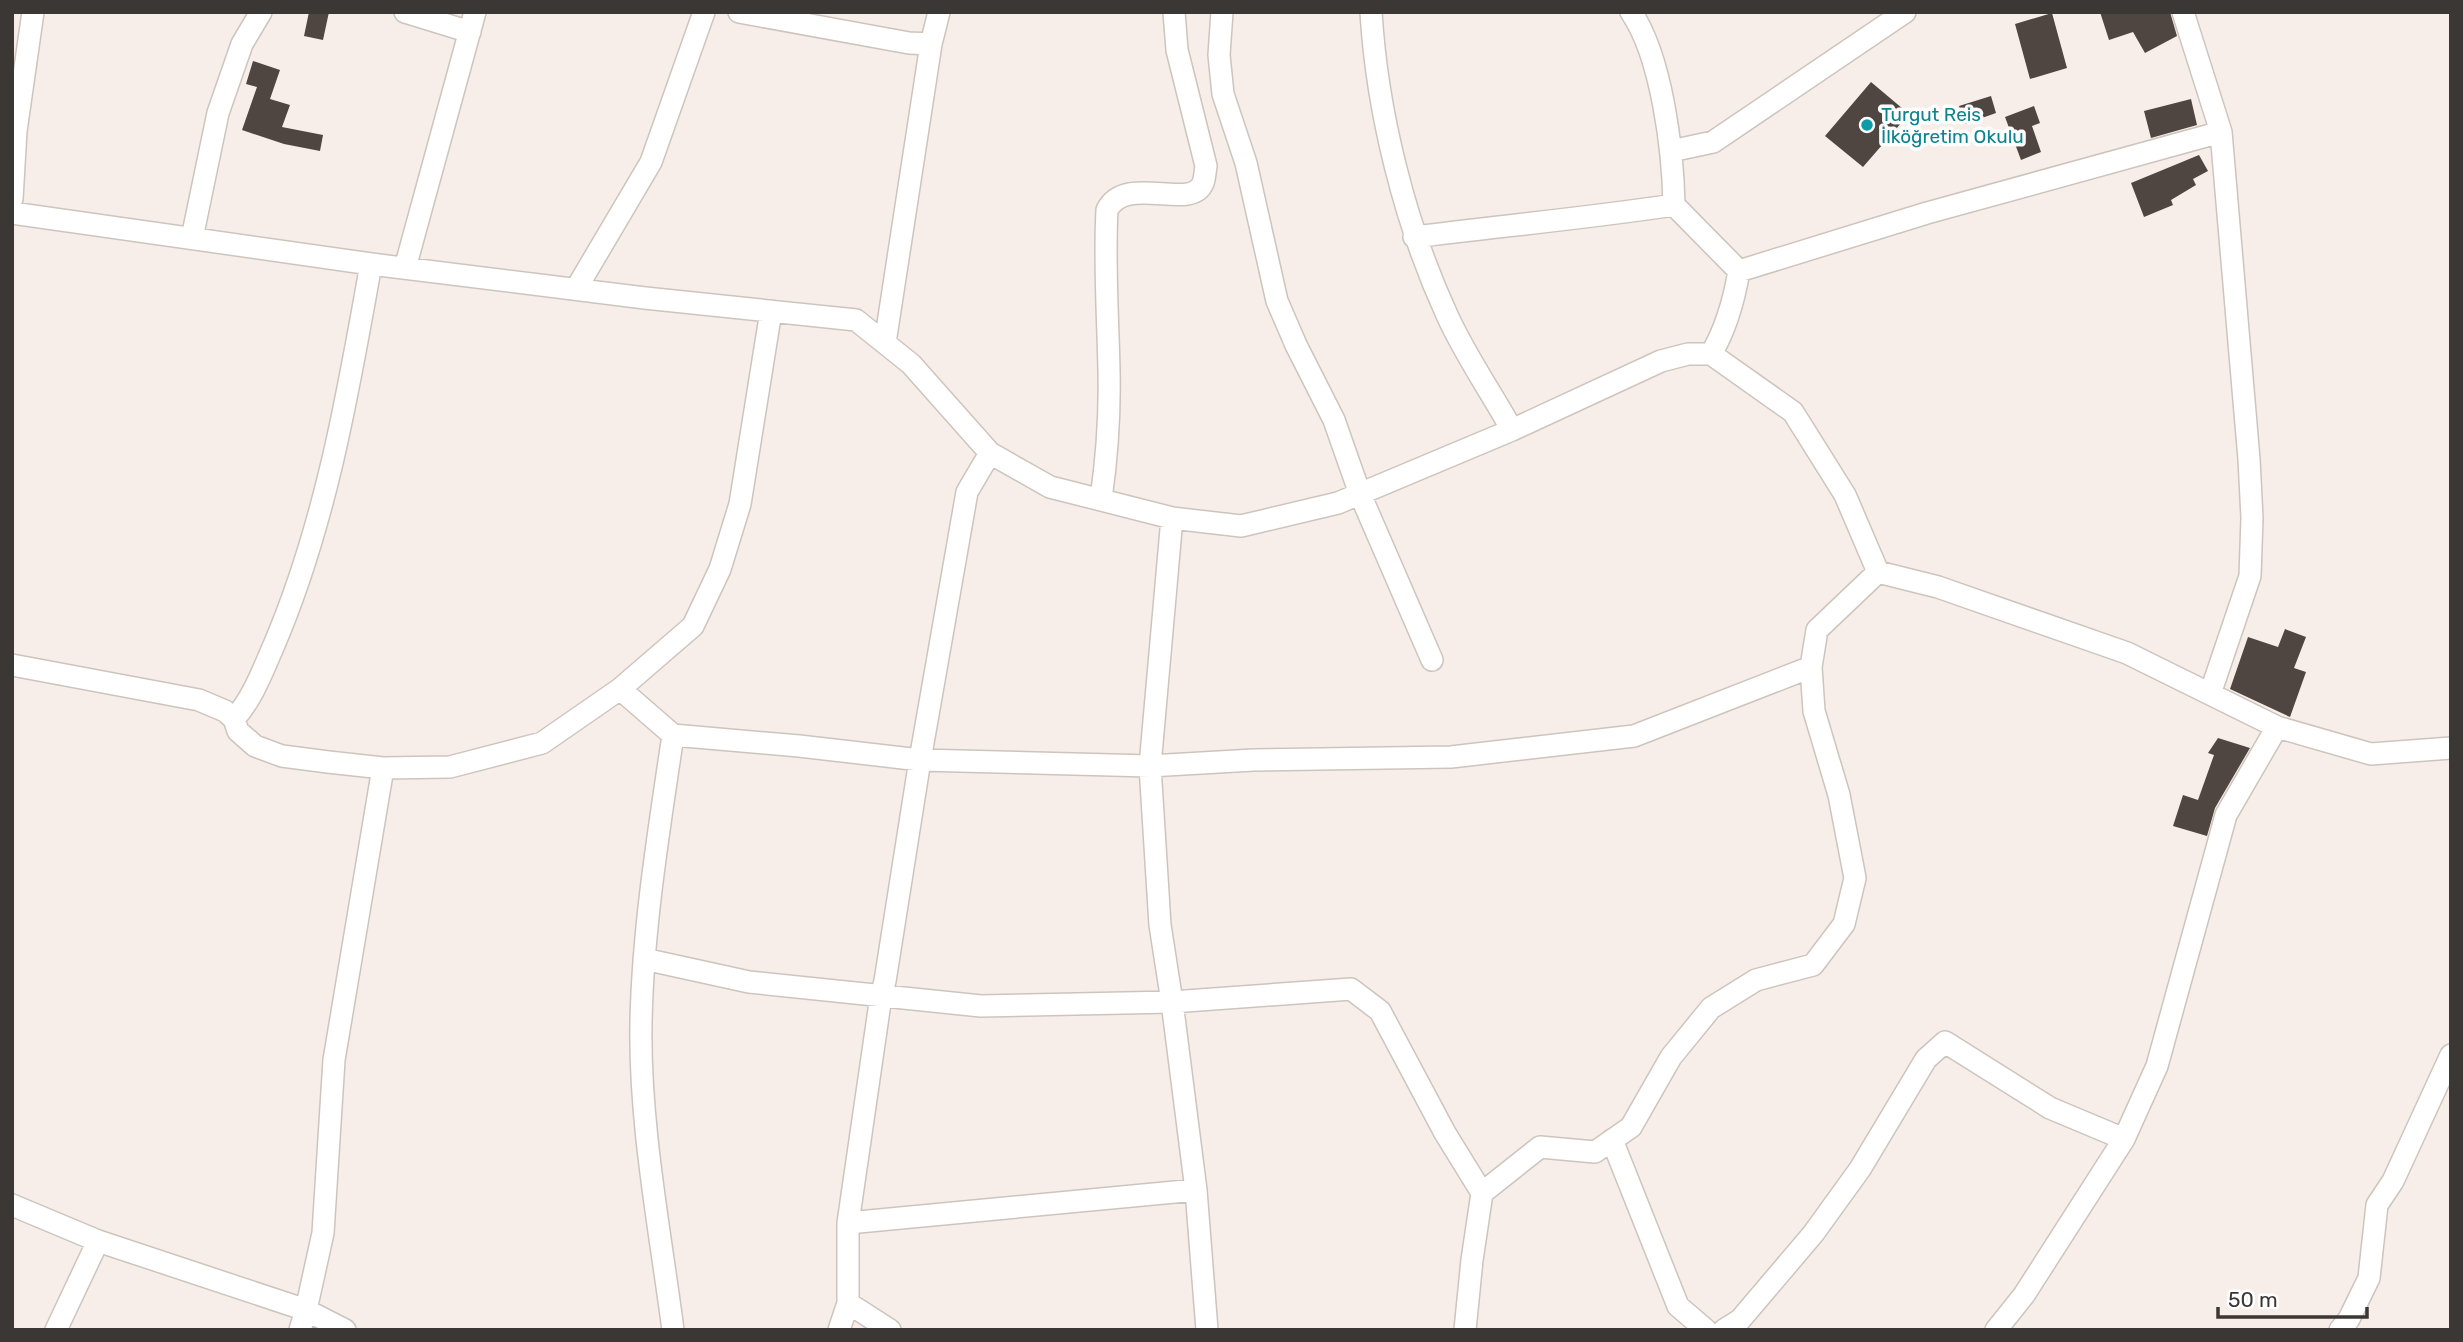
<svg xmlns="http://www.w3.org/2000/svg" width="2463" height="1342" viewBox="0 0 2463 1342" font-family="Rubik,sans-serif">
  <rect width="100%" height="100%" fill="#f8eee9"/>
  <path fill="#4f4642" d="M309 12H329L323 40 304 36Z
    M2100 12H2170L2177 36 2145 53 2133 32 2109 40Z
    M2052 13 2067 68 2030 79 2015 24Z
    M253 61 280 70 270 99 290 105 282 127 323 135 320 151 284 144 242 130 257 87 246 84Z
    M1871 82 1909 114 1863 167 1825 136Z
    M1991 96 1996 113 1965 124 1959 106Z
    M2191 99 2197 125 2151 138 2144 111Z
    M2034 106 2040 123 2032 126 2041 152 2021 160 2005 117Z
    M2199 155 2208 171 2193 179 2196 185 2171 200 2173 205 2144 217 2131 183Z
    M2285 629 2306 637 2294 668 2306 672 2290 717 2230 689 2248 637 2278 647Z
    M2218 738 2250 748 2215 808 2207 836 2173 826 2183 795 2198 800 2214 755 2208 753Z"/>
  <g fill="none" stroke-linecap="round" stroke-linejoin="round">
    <defs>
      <path id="minor" d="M405 12 470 32
        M739 12 909 43 931 44
        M1222 12 1219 55 1223 94 1246 163 1277 301 1296 345 1334 420 1360 494 1432 660
        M1371 12C1377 112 1405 224 1447 315 1465 355 1491 392 1512 430
        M2183 12 2221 132 2249 459 2252 518 2250 576 2210 694
        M1671 151 1713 142 1905 12
        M12 199 16 131 33 12
        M12 213 371 264 645 298 856 320 911 364 990 453 1050 487 1172 518 1241 526 1338 503 1512 430 1661 361 1688 354H1711C1726 329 1734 300 1739 271L1674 205C1673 151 1662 57 1631 12
        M1414 237C1501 226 1588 218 1674 205
        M192 238 218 113 242 44 261 12
        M405 268 475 12
        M1739 271 1927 213 2221 132
        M576 289 651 162 704 12
        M885 343 931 44 939 12
        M1101 499C1107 457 1110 414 1109 371 1108 317 1104 264 1107 210 1126 173 1191 212 1203 183 1205 178 1205 171 1206 166L1177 50 1174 12
        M1172 518 1150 766 1160 925 1172 1002 1196 1190 1207 1330
        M1878 572 1938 587 2127 653 2277 727 2371 754 2451 748
        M12 665 199 700 225 711 234 719 238 731 255 746 282 756 328 762 383 768 450 767 542 743 620 689 693 626 720 569 740 504 771 311
        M620 689 673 735 799 746 920 760 1150 766 1253 760 1451 757 1634 736 1811 667
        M234 719C253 698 263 670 274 645 326 523 348 393 371 264
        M673 735C659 830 643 926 641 1022 639 1123 660 1230 673 1330
        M644 959 749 982 981 1006 1172 1002 1351 989 1380 1011 1445 1133 1482 1193 1472 1260 1465 1330
        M1612 1140 1678 1306 1706 1330
        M1482 1193 1540 1147 1595 1152 1631 1127 1671 1057 1711 1008 1756 980 1813 965 1844 924 1855 878 1839 795 1814 711 1811 667 1817 630 1878 572 1845 495 1793 412 1711 354
        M12 1205 98 1241 306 1310 300 1330
        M848 1223 1196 1190
        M848 1303 890 1330
        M56 1330 98 1241
        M345 1330 306 1310 323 1233 334 1060 383 768
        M839 1330 848 1303V1223L881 996 885 981 920 760 967 492 990 453
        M1724 1330 1740 1320 1813 1234 1860 1169 1926 1059 1945 1042 2050 1108 2124 1139
        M1996 1330 2024 1295 2124 1139 2157 1066 2226 815 2277 727
        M2340 1330 2349 1319 2369 1278 2377 1205 2393 1181 2451 1055"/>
    </defs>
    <use href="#minor" stroke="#cdc4be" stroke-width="24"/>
    <use href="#minor" stroke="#fff" stroke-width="21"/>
  </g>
  <circle fill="#0f9aa8" stroke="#fefefe" stroke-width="2.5" cx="1867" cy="125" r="7"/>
  <g text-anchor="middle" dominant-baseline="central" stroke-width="7" stroke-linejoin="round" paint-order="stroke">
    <g font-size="19" fill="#0d838f" stroke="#fefefe" text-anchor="start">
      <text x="1881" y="114">Turgut Reis<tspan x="1881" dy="22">İlköğretim Okulu</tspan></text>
    </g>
  </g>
  <rect width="2463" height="1342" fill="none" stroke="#3b3735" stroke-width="28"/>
  <path d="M2218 1307v10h149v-10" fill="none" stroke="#3b3735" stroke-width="3.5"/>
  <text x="2228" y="1307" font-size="21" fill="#3b3735" stroke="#fefefe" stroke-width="5" paint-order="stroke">50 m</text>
</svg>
